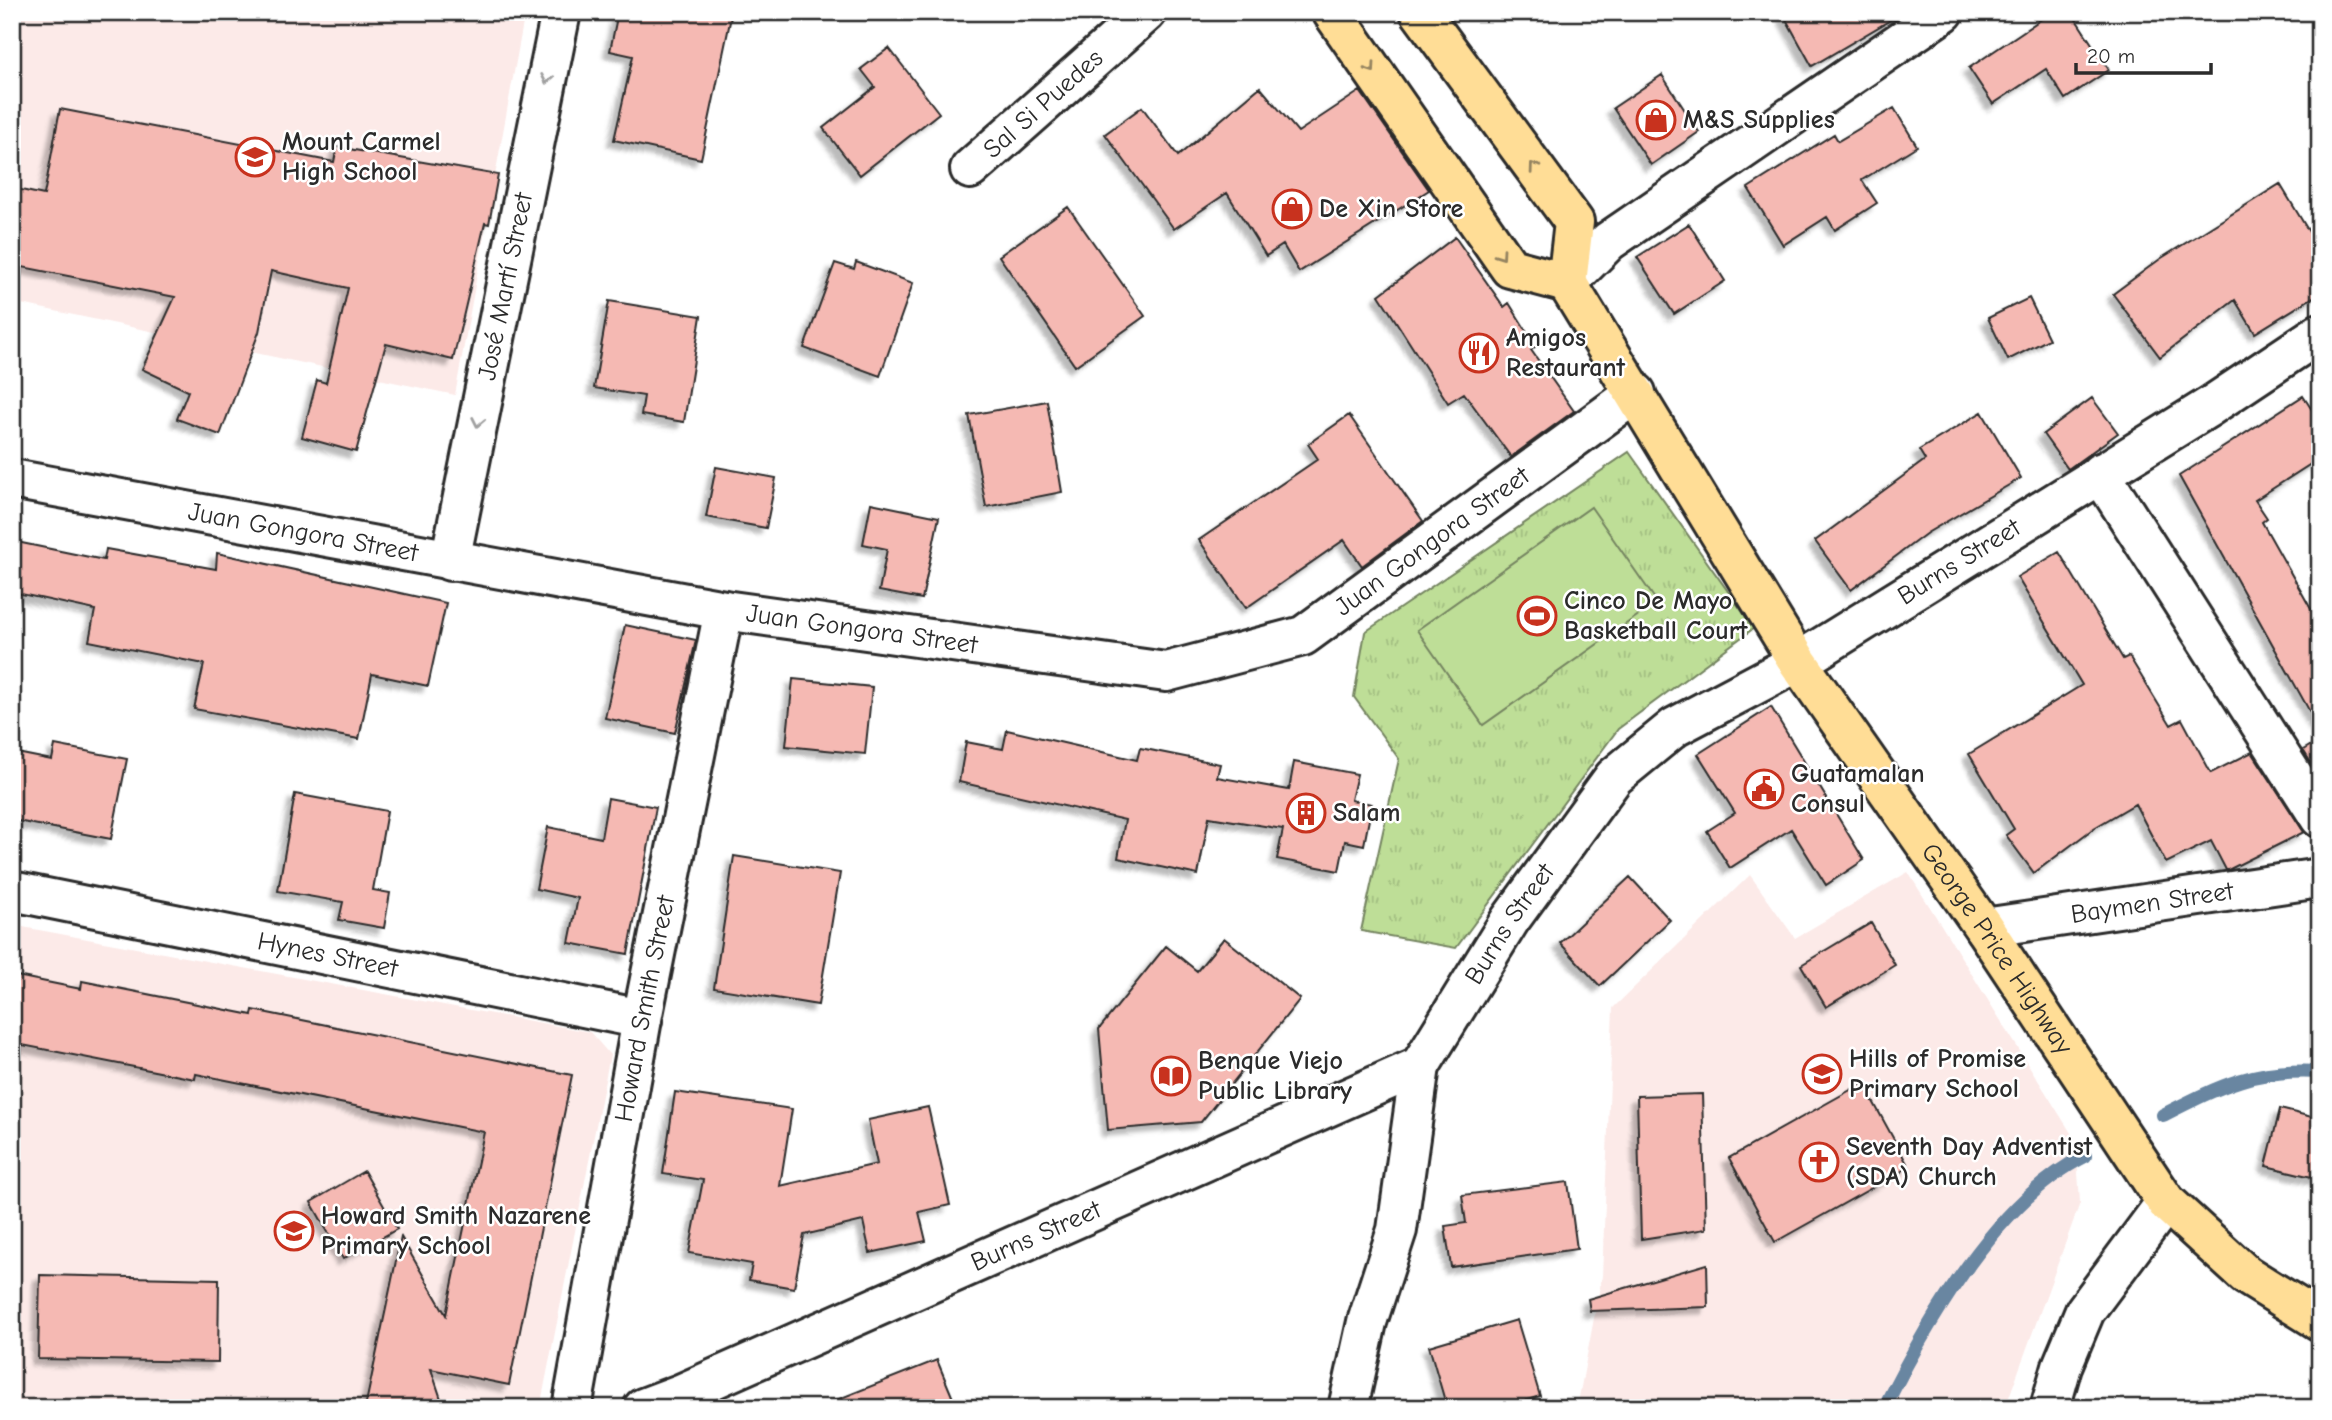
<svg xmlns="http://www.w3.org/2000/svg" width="2332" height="1420" viewBox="0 0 2332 1420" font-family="'Comic Neue',sans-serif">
  <defs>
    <pattern id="park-tufts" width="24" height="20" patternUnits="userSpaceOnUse" patternTransform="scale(1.75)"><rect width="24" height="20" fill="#bede97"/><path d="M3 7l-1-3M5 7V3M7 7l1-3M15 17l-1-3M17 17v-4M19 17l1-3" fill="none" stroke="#a3bf82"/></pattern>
    <filter id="shadow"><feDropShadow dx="-6" dy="6" stdDeviation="2" flood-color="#0004"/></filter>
  </defs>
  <rect width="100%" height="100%" fill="#fff"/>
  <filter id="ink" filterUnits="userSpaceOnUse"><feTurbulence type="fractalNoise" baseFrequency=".0143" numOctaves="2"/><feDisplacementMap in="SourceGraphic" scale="14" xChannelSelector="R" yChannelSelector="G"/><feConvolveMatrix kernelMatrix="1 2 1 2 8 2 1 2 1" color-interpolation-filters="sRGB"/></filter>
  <g filter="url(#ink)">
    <path fill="#fceae8" d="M12 12H525L455 395 12 302Z
      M1908 872 2076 1141 2080 1203 2005 1408H1577L1602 1276 1613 1008 1750 875 1795 938Z
      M12 925 590 1032 610 1055 540 1408H12Z"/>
    <path fill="url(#park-tufts)" stroke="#748461" stroke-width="2" d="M1629 452 1754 628 1618 729 1456 948 1361 931 1399 759 1354 697 1365 632Z"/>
    <path fill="#bede97" stroke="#748461" stroke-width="2" d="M1591 507 1657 602 1483 725 1417 630Z"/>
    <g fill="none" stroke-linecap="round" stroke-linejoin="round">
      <path stroke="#6986a1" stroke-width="14" d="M2163 1115C2220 1086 2254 1068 2320 1072
        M1884 1408C1927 1322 1997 1200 2085 1156"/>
    </g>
    <path fill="#f5b9b3" stroke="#2b2b2b" stroke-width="2" filter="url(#shadow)" d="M618 12H732L701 159 614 140 633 56 610 51Z
      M1782 12H1904L1812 66Z
      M2052 12H2071L2109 70 2065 99 2046 69 1993 104 1969 68Z
      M889 48 939 113 860 175 823 128 875 87 861 69Z
      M1662 75 1699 132 1651 165 1613 108Z
      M1260 87 1298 132 1360 91 1429 190 1299 272 1283 245 1266 256 1227 193 1174 229 1105 134 1142 107 1178 156Z
      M1894 108 1917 146 1862 180 1877 203 1835 230 1827 217 1783 245 1748 188 1834 134 1838 141Z
      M60 109 334 162 337 147 498 175 489 224 485 223 453 360 386 344 356 452 302 437 317 380 326 383 348 288 271 271 259 332 220 435 177 419 188 391 142 369 175 297 12 265V188L44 195Z
      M2280 184 2320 250V293L2255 333 2235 300 2160 357 2113 294 2160 259Z
      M1068 207 1145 316 1075 366 999 256Z
      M1689 224 1725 281 1674 314 1637 257Z
      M1455 237 1504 307 1509 303 1536 346 1531 350 1574 411 1511 457 1464 393 1448 403 1379 295Z
      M856 262 913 283 880 376 804 348 835 263 854 269Z
      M2029 298 2049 339 2008 360 1988 318Z
      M609 301 701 316 684 422 641 415 644 396 594 388Z
      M2303 396 2320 422V458L2255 500 2267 518 2262 522 2320 625V730L2179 476Z
      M2092 398 2118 433 2068 469 2043 434Z
      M1047 401 1062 492 986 507 969 415Z
      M1982 412 2021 478 1927 533 1851 590 1815 541 1925 460 1919 450Z
      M1349 415 1423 521 1362 566 1344 540 1246 608 1199 540 1318 459 1308 444Z
      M716 467 776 478 766 528 706 517Z
      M871 503 939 517 922 599 879 591 887 549 863 544Z
      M12 541 104 560 106 549 216 569 217 553 446 603 428 686 372 674 359 739 194 709 204 664 89 641 95 610 12 592Z
      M2059 552 2123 659 2129 656 2171 725 2182 719 2211 773 2252 752 2304 832 2228 870H2226L2211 841 2166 863 2135 804 2094 828 2034 873 2006 835 2014 829 1969 754 2082 685 2017 577Z
      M625 625 696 640 675 733 605 718Z
      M793 679 872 687 865 754 786 746Z
      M1771 707 1864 860 1826 885 1791 829 1730 868 1707 831 1735 813 1698 754Z
      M1007 730 1137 760 1140 748 1220 764 1217 777 1289 790 1294 762 1357 774 1351 800 1372 804 1364 845 1345 841 1339 871 1277 859 1283 829 1209 817 1198 875 1118 858 1125 820 959 782 966 742 1003 749Z
      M2320 740V777L2303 750Z
      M55 745 127 759 111 839 12 820V752L52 760Z
      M295 794 387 811 373 890 390 893 384 928 339 920 343 902 278 891Z
      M608 798 656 807 628 954 569 943 578 898 536 889 548 827 601 838Z
      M734 856 840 873 818 1005 714 988Z
      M1630 877 1670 920 1600 986 1560 943Z
      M1871 923 1895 965 1826 1007 1801 965Z
      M1224 938 1300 999 1201 1122 1108 1130 1099 1029 1166 946 1197 971Z
      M12 975 81 989 82 981 252 1015 253 1010 572 1075 509 1385 431 1369 444 1408H365L401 1237 446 1315 484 1132 196 1074 195 1079 12 1043Z
      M1863 1083 1909 1167 1775 1242 1729 1158Z
      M675 1092 792 1109 780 1186 877 1164 868 1120 928 1107 950 1205 919 1212 926 1241 870 1253 863 1221 804 1235 794 1288 749 1280 752 1264 689 1253 703 1180 663 1174Z
      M1702 1094 1706 1229 1641 1239 1637 1096Z
      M2280 1109 2320 1119V1179L2266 1166Z
      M364 1171 397 1229 343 1259 311 1202Z
      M1568 1182 1577 1249 1451 1267 1445 1226 1466 1223 1462 1195Z
      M1707 1264 1708 1307 1590 1311 1588 1299Z
      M40 1275 219 1279 218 1362 38 1359Z
      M1517 1320 1540 1396 1502 1408H1447L1429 1346Z
      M937 1360 957 1408H822L821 1406Z"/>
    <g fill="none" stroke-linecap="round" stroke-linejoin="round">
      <defs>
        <g id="street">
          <path id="s1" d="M970 169 1147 12"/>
          <path d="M1567 283 1609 241 1944 12"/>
          <path d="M2100 473 2320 818"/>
          <path id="s2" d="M450 561 561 12"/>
          <path id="s3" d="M12 891 642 1019"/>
          <path id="s4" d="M1984 928 2320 878"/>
          <path id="s5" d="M572 1408 642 1019 724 610"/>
          <path id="s6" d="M643 1408 680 1394 1420 1066 1510 920 1614 777 1675 727 1798 662 2209 407 2320 333"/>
          <path d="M1348 1408 1367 1322 1397 1230 1420 1066"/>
          <path d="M2050 1408 2062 1366 2085 1311 2166 1202"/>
        </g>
        <g id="secondary">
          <path id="s7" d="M12 479 724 610 1166 672 1303 636 1636 393"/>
        </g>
        <g id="highway">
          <path d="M1332 12 1510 268 1567 283 1574 222 1420 12"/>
          <path id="s8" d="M1567 283 1798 662 1984 928 2166 1202 2246 1275 2320 1321"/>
        </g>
      </defs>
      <use href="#street" stroke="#2b2b2b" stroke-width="44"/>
      <use href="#secondary" stroke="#2b2b2b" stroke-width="44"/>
      <use href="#highway" stroke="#2b2b2b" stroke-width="44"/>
      <use href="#street" stroke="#fff" stroke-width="38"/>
      <use href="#secondary" stroke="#fff" stroke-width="38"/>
      <use href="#highway" stroke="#ffdd96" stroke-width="38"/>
    </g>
    <defs><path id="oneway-chevron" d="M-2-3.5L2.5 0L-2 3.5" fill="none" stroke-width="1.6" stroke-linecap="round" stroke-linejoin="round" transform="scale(1.75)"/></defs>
    <g stroke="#958460">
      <use href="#oneway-chevron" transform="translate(1371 68) rotate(55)"/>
      <use href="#oneway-chevron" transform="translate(1534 167) rotate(-126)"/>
      <use href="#oneway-chevron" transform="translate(1501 255) rotate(55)"/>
    </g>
    <g stroke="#a0a0a0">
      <use href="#oneway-chevron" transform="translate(547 79) rotate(101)"/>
      <use href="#oneway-chevron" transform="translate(478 422) rotate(101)"/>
    </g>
  </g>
  <defs>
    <symbol id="shop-ring" viewBox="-11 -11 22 22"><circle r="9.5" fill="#fff" stroke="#c8321e" stroke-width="1.5"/><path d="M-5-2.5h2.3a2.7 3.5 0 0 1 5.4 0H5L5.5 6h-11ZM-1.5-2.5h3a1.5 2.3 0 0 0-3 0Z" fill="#c8321e"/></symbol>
    <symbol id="school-ring" viewBox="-11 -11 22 22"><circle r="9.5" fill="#fff" stroke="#c8321e" stroke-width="1.5"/><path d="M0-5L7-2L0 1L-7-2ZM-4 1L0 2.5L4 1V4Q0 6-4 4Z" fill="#c8321e"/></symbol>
    <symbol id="restaurant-ring" viewBox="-11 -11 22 22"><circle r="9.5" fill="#fff" stroke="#c8321e" stroke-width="1.5"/><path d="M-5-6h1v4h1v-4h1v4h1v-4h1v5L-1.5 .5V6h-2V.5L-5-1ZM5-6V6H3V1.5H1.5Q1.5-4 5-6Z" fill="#c8321e"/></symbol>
    <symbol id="stadium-ring" viewBox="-11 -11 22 22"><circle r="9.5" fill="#fff" stroke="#c8321e" stroke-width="1.5"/><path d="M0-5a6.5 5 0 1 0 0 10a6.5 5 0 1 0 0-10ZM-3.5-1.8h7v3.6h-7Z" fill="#c8321e"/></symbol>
    <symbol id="civic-ring" viewBox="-11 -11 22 22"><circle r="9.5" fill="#fff" stroke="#c8321e" stroke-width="1.5"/><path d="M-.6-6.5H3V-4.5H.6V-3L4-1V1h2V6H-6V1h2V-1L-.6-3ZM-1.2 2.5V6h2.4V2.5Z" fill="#c8321e"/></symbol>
    <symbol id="building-ring" viewBox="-11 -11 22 22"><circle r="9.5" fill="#fff" stroke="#c8321e" stroke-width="1.5"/><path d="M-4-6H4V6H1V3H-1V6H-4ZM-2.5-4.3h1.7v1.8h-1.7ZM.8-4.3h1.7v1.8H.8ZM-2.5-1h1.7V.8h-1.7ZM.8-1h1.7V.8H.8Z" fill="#c8321e"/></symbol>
    <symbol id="library-ring" viewBox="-11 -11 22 22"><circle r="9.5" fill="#fff" stroke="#c8321e" stroke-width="1.5"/><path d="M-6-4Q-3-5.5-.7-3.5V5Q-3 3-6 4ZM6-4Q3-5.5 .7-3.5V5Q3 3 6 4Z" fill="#c8321e"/></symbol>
    <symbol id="church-ring" viewBox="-11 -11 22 22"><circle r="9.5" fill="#fff" stroke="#c8321e" stroke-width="1.5"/><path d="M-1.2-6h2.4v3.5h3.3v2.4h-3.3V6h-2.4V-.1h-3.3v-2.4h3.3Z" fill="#c8321e"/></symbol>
  </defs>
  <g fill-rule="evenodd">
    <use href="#shop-ring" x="1634" y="98" width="44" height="44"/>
    <use href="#school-ring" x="233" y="135" width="44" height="44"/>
    <use href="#shop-ring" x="1270" y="187" width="44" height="44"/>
    <use href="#restaurant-ring" x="1457" y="331" width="44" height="44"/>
    <use href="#stadium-ring" x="1515" y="594" width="44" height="44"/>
    <use href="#civic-ring" x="1742" y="767" width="44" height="44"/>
    <use href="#building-ring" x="1284" y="791" width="44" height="44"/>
    <use href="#school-ring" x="1800" y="1052" width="44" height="44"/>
    <use href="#library-ring" x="1149" y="1054" width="44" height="44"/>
    <use href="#church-ring" x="1797" y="1140" width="44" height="44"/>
    <use href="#school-ring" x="272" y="1209" width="44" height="44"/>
  </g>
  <g text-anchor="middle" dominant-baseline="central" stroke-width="5" stroke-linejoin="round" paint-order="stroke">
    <g font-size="26" fill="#2b2b2b" stroke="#fff">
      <text stroke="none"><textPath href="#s1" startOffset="98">Sal Si Puedes</textPath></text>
      <text stroke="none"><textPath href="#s2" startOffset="280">José Martí Street</textPath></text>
      <text stroke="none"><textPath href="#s7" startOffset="296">Juan Gongora Street</textPath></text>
      <text stroke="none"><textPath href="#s7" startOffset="1472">Juan Gongora Street</textPath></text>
      <text stroke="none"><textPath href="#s6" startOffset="1605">Burns Street</textPath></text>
      <text stroke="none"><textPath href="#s7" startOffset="863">Juan Gongora Street</textPath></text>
      <text stroke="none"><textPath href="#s4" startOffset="170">Baymen Street</textPath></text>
      <text stroke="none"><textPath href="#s6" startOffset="1017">Burns Street</textPath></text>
      <text stroke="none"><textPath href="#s8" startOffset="793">George Price Highway</textPath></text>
      <text stroke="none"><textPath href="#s3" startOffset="322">Hynes Street</textPath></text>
      <text stroke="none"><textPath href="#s5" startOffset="406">Howard Smith Street</textPath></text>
      <text stroke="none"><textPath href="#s6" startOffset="429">Burns Street</textPath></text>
    </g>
    <g font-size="26" font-weight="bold" fill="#2b2b2b" stroke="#fff" text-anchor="start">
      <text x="1683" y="120">M&amp;S Supplies</text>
      <text x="282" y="142">Mount Carmel<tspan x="282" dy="30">High School</tspan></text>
      <text x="1319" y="209">De Xin Store</text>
      <text x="1506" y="338">Amigos<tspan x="1506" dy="30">Restaurant</tspan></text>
      <text x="1564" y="601">Cinco De Mayo<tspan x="1564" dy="30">Basketball Court</tspan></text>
      <text x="1791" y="774">Guatamalan<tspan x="1791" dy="30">Consul</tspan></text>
      <text x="1333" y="813">Salam</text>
      <text x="1849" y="1059">Hills of Promise<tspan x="1849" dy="30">Primary School</tspan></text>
      <text x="1198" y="1061">Benque Viejo<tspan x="1198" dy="30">Public Library</tspan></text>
      <text x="1846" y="1147">Seventh Day Adventist<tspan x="1846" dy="30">(SDA) Church</tspan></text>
      <text x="321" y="1216">Howard Smith Nazarene<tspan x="321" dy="30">Primary School</tspan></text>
    </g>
  </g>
  <rect width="2332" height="1420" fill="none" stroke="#fff" stroke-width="42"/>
  <rect x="21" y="21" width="2290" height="1378" fill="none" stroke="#2b2b2b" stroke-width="2.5" filter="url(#ink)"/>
  <path d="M2076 63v10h135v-10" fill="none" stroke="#2b2b2b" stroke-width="3.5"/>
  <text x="2087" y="63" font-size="21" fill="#2b2b2b" stroke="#ffffff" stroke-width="5" paint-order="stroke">20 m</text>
</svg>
